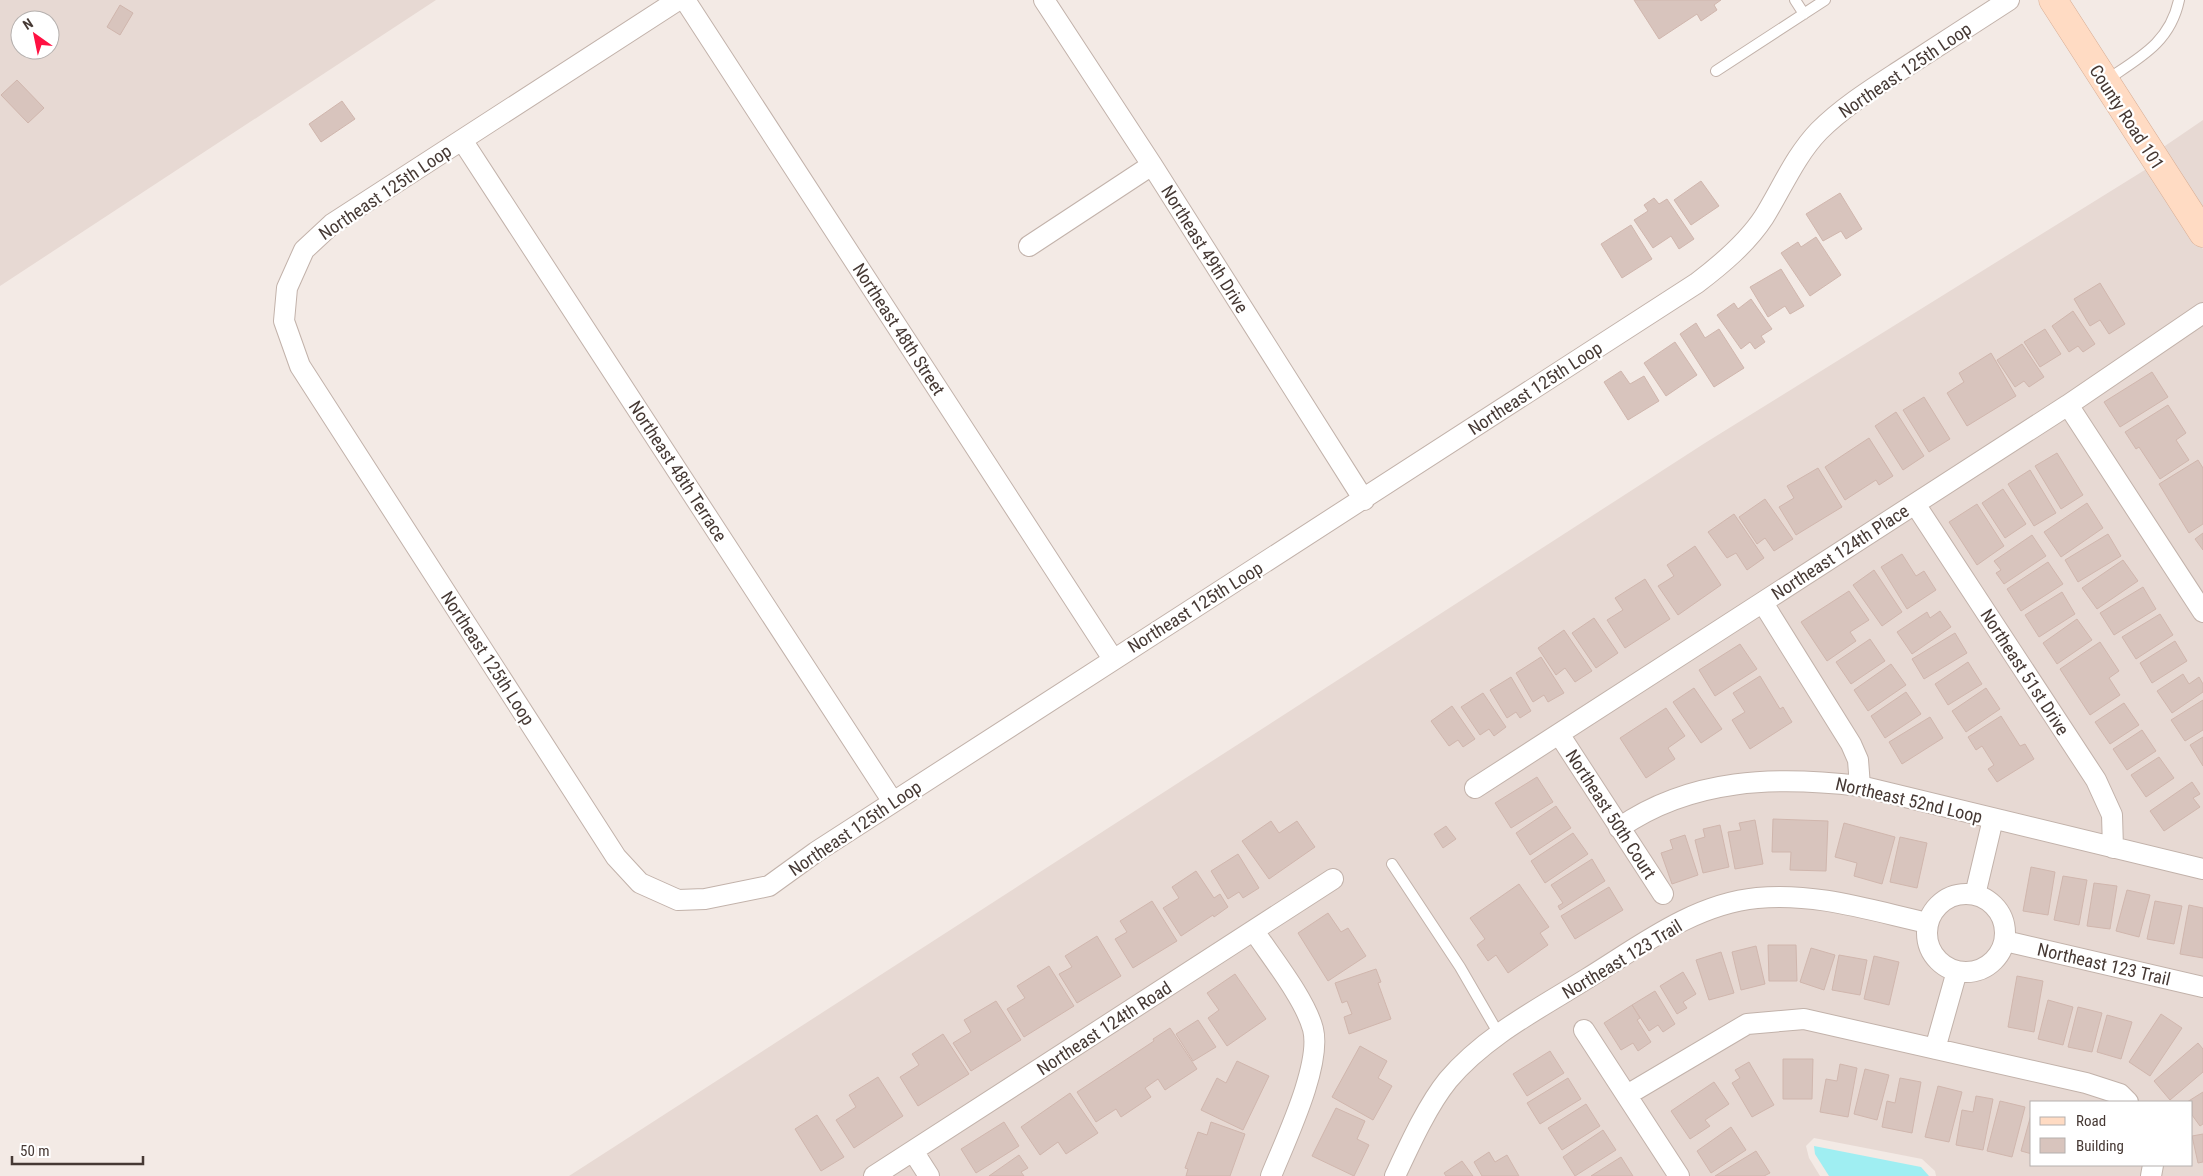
<svg xmlns="http://www.w3.org/2000/svg" width="2203" height="1176" viewBox="0 0 2203 1176" font-family="'Roboto Condensed',sans-serif">
  <rect width="100%" height="100%" fill="#f3eae5"/>
  <path fill="#e7d9d3" fill-rule="evenodd" d="M0 0H436L0 286ZM20 20H50V50H20Z
    M2203 120V209L2162 148Z
    M2148 168 2203 249V1176H1936L1935 1171 1922 1159 1814 1138 1806 1146 1809 1158 1820 1176H569L1705 443ZM2032 1102H2192V1165H2032Z"/>
  <path fill="#9feef2" d="M1814 1146 1921 1167 1929 1176H1829L1815 1154Z"/>
  <path fill="#d8c4bd" stroke="#d0b6ad" d="M1634 0H1721L1714 5 1717 10 1701 21 1697 14 1659 39Z
    M120 5 133 13 120 35 107 27Z
    M17 80 44 108 28 123 1 95Z
    M342 101 355 119 321 142 309 124Z
    M1701 181 1719 206 1691 225 1674 200Z
    M1840 193 1862 229 1846 239 1841 231 1823 241 1806 214Z
    M1654 198 1659 204 1667 199 1694 239 1679 249 1671 236 1653 248 1634 220 1648 211 1644 205Z
    M1631 225 1652 259 1622 278 1601 244Z
    M1816 237 1841 275 1810 296 1781 253 1798 242 1801 247Z
    M1781 269 1804 306 1790 314 1785 306 1768 317 1750 287Z
    M2100 283 2125 324 2109 334 2100 320 2090 326 2074 299Z
    M1751 299 1772 329 1761 336 1765 342 1755 349 1750 342 1741 349 1717 315 1734 303 1738 309Z
    M2073 311 2095 344 2083 352 2078 346 2069 352 2052 326Z
    M1696 323 1705 338 1719 329 1744 368 1714 387 1680 334Z
    M2045 329 2061 354 2040 367 2024 342Z
    M1675 342 1697 375 1666 396 1644 363Z
    M2022 344 2044 377 2029 387 2024 381 2015 387 1997 360Z
    M1991 353 2016 396 1967 426 1947 393 1964 382 1959 373Z
    M1621 371 1630 384 1644 376 1659 401 1628 420 1604 382Z
    M2152 372 2168 397 2120 427 2104 402Z
    M1924 397 1950 439 1929 452 1903 410Z
    M2168 405 2186 433 2176 440 2189 460 2160 479 2139 447 2136 449 2125 432Z
    M1896 412 1924 456 1903 470 1875 426Z
    M1869 438 1893 476 1879 485 1876 480 1845 500 1825 467Z
    M2057 453 2083 495 2061 509 2035 466Z
    M2198 460 2203 468V524L2189 533 2159 484Z
    M1818 468 1842 507 1796 535 1779 507 1794 498 1787 486Z
    M2030 470 2056 513 2034 526 2008 484Z
    M2003 489 2026 524 2005 538 1982 503Z
    M1765 499 1793 539 1774 551 1765 538 1757 544 1739 517Z
    M2087 503 2103 528 2061 557 2044 532Z
    M1977 504 2004 546 1977 565 1949 522Z
    M1734 514 1764 558 1747 570 1736 553 1727 558 1708 532Z
    M2203 533V550L2195 539Z
    M2108 534 2121 556 2078 582 2065 560Z
    M2032 535 2046 556 2004 584 1996 573 2001 570 1994 561Z
    M1695 546 1721 585 1678 615 1658 586 1674 576 1667 565Z
    M1902 554 1916 576 1924 571 1936 590 1907 609 1881 567Z
    M2123 560 2138 581 2097 609 2082 588Z
    M2048 562 2063 584 2021 611 2007 589Z
    M1874 570 1902 612 1882 626 1853 585Z
    M1645 579 1670 619 1625 648 1607 620 1623 610 1615 598Z
    M2143 587 2156 609 2114 635 2100 613Z
    M1849 591 1869 620 1850 632 1856 641 1827 661 1801 622Z
    M2062 592 2075 614 2039 637 2025 615Z
    M1940 611 1951 627 1912 654 1897 632 1927 612 1930 618Z
    M2160 614 2173 635 2136 659 2122 637Z
    M1594 618 1618 653 1596 668 1572 633Z
    M2077 619 2092 640 2057 664 2043 643Z
    M1564 630 1592 671 1575 682 1565 668 1556 675 1538 648Z
    M1955 633 1967 653 1924 679 1912 659Z
    M1870 639 1885 661 1851 684 1836 662Z
    M2175 641 2187 661 2152 683 2140 663Z
    M2100 642 2119 671 2109 678 2120 695 2090 715 2060 669Z
    M1740 644 1757 669 1715 696 1699 670Z
    M1541 657 1564 693 1548 702 1544 695 1533 702 1516 673Z
    M1968 662 1982 684 1948 705 1935 684Z
    M1891 664 1906 685 1868 711 1854 690Z
    M2183 674 2189 684 2199 677 2203 684V692L2172 713 2157 691Z
    M1760 676 1780 709 1783 707 1792 722 1750 749 1732 720 1745 712 1733 693Z
    M1511 677 1531 711 1520 718 1516 712 1507 718 1490 690Z
    M1694 688 1722 729 1701 743 1673 702Z
    M1986 688 2000 709 1966 732 1952 711Z
    M1906 692 1921 714 1885 738 1871 716Z
    M1483 693 1506 727 1494 736 1489 729 1480 735 1461 707Z
    M2203 700V730L2185 741 2171 720Z
    M2124 703 2139 725 2110 744 2095 722Z
    M1452 706 1475 739 1463 747 1458 740 1449 746 1431 721Z
    M1666 708 1685 736 1668 748 1675 759 1646 778 1620 738Z
    M2001 716 2020 746 2025 744 2034 759 1997 782 1988 769 1994 765 1982 746 1976 750 1968 737Z
    M1930 717 1943 738 1902 764 1889 742Z
    M2142 730 2156 751 2127 770 2113 749Z
    M2203 737V766L2190 745Z
    M2159 757 2174 778 2146 797 2131 775Z
    M1537 777 1553 802 1511 828 1495 803Z
    M2192 782 2200 794 2193 798 2200 807 2164 831 2150 811Z
    M1556 806 1571 828 1530 855 1516 833Z
    M1773 819 1828 821 1826 871 1790 870 1791 852H1772Z
    M1755 820 1763 864 1735 869 1728 832 1741 830 1739 823Z
    M1271 821 1279 833 1297 821 1315 847 1269 879 1242 841Z
    M1844 823 1895 837 1882 884 1854 876 1857 863 1835 857Z
    M1720 825 1729 867 1703 873 1695 840 1705 837 1703 829Z
    M1446 826 1456 839 1443 848 1434 834Z
    M1573 833 1588 854 1545 883 1531 861Z
    M1685 835 1698 875 1672 884 1661 853 1673 849 1670 840Z
    M1900 837 1927 843 1917 888 1890 882Z
    M1238 854 1259 888 1243 898 1239 892 1228 899 1211 871Z
    M1592 859 1605 881 1560 910 1558 906 1563 903 1551 885Z
    M2031 867 2055 872 2048 915 2023 911Z
    M1196 871 1214 898 1220 894 1228 907 1214 917 1213 915 1181 936 1163 908 1179 898 1172 887Z
    M2063 876 2087 880 2079 925 2054 920Z
    M2094 883 2117 886 2110 929 2087 926Z
    M1519 884 1549 927 1540 933 1548 945 1508 973 1496 955 1488 961 1477 945 1485 939 1470 918Z
    M1609 887 1623 910 1575 939 1561 916Z
    M2127 890 2150 895 2139 937 2116 931Z
    M1152 901 1177 941 1133 968 1115 939 1127 932 1120 921Z
    M2155 901 2182 906 2174 944 2147 939Z
    M2189 905 2203 908V958L2180 954Z
    M1328 913 1341 932 1348 928 1366 956 1328 981 1298 933Z
    M1097 936 1121 976 1077 1003 1059 974 1072 967 1065 956Z
    M1768 945H1796L1797 981H1769Z
    M1756 946 1765 984 1741 990 1732 952Z
    M1811 948 1835 955 1824 990 1800 982Z
    M1721 952 1734 993 1709 1000 1696 960Z
    M1839 955 1867 960 1860 995 1832 990Z
    M1874 956 1899 962 1889 1005 1864 999Z
    M1049 966 1074 1006 1024 1037 1007 1009 1025 998 1017 986Z
    M1376 969 1381 982 1378 983 1391 1019 1349 1034 1344 1017 1352 1014 1347 1001 1342 1003 1335 983Z
    M1683 972 1696 994 1683 1002 1687 1008 1677 1014 1660 986Z
    M1235 974 1266 1019 1227 1046 1208 1018 1219 1010 1207 993Z
    M2017 976 2043 981 2034 1032 2008 1027Z
    M1655 991 1675 1024 1663 1032 1658 1025 1649 1031 1632 1005Z
    M2048 1000 2073 1007 2063 1045 2038 1039Z
    M996 1001 1021 1040 971 1071 953 1043 971 1032 964 1020Z
    M1632 1005 1640 1018 1637 1020 1651 1042 1638 1051 1633 1043 1621 1050 1604 1023Z
    M2078 1007 2102 1013 2092 1052 2068 1047Z
    M2161 1014 2182 1028 2150 1076 2129 1062Z
    M2107 1015 2132 1022 2121 1059 2097 1052Z
    M1198 1020 1216 1047 1193 1061 1176 1034Z
    M1170 1028 1197 1069 1165 1090 1158 1079 1145 1088 1151 1097 1121 1117 1116 1109 1096 1122 1077 1092 1154 1041 1153 1039Z
    M943 1034 969 1074 918 1106 900 1077 919 1065 912 1054Z
    M2198 1043 2203 1049V1072L2170 1100 2154 1081Z
    M1360 1046 1387 1061 1378 1078 1392 1086 1373 1120 1332 1097Z
    M1550 1051 1564 1073 1527 1096 1513 1074Z
    M1783 1059H1813L1812 1099H1783Z
    M1237 1061 1269 1076 1243 1130 1201 1110 1217 1078 1226 1083Z
    M1749 1062 1774 1105 1752 1117 1732 1083 1740 1078 1735 1070Z
    M1840 1064 1857 1068 1848 1117 1820 1112 1826 1079 1837 1081Z
    M1865 1069 1889 1075 1877 1120 1854 1114Z
    M878 1077 903 1116 854 1148 836 1120 856 1107 849 1095Z
    M1568 1078 1581 1099 1540 1124 1527 1103Z
    M1900 1078 1921 1082 1912 1133 1882 1127 1887 1101 1895 1103Z
    M1714 1082 1729 1104 1705 1120 1710 1126 1690 1139 1671 1111Z
    M1938 1086 1962 1092 1949 1142 1925 1137Z
    M2203 1092V1124L2200 1126 2192 1115V1102H2187Z
    M1070 1093 1098 1133 1066 1154 1058 1142 1040 1155 1021 1127Z
    M1976 1096 1993 1099 1983 1150 1956 1145 1962 1110 1973 1112Z
    M2000 1101 2025 1107 2012 1157 1987 1151Z
    M1586 1104 1600 1126 1562 1150 1548 1128Z
    M1336 1108 1365 1121 1357 1139 1369 1145 1354 1176 1312 1156Z
    M2032 1111V1154L2021 1151Z
    M817 1115 844 1157 821 1171 795 1129Z
    M1004 1122 1019 1146 976 1173 961 1149Z
    M1211 1122 1245 1134 1230 1176H1186L1188 1169 1185 1168 1198 1132 1207 1135Z
    M1731 1127 1746 1150 1711 1173 1697 1151Z
    M1603 1130 1616 1150 1575 1176 1563 1157Z
    M2203 1134V1162L2198 1163 2192 1136Z
    M1756 1151 1770 1173 1764 1176H1715Z
    M1489 1152 1495 1162 1507 1155 1519 1176H1482L1474 1162Z
    M1019 1155 1028 1168 1021 1172 1024 1176H989Z
    M1621 1157 1633 1176H1591Z
    M1462 1161 1473 1176H1446L1444 1173Z"/>
  <g fill="none" stroke-linecap="round" stroke-linejoin="round">
    <defs>
      <path id="lane" d="M1795 0 1804 14
        M1716 71 1825 0
        M2105 81C2139 58 2170 43 2179 0
        M1392 864 1460 967 1500 1036"/>
      <path id="street" d="M678 0 332 224 304 250 287 288 284 321 300 366 616 857 640 883 678 900 705 899 769 886 816 852 1697 283C1722 264 1747 243 1764 217 1782 188 1795 156 1819 131 1844 106 1875 87 1904 68 1939 45 1974 23 2009 0
        M685 0 1113 659
        M1044 0 1152 165 1364 500
        M462 140 893 802
        M1029 246 1152 165
        M2068 405 2203 612
        M1915 504 2096 780 2112 815 2113 848
        M1763 603 1851 744 1858 760 1860 786
        M1559 734 1663 894
        M1475 788 2068 405 2203 313
        M1619 828C1691 778 1776 776 1860 786L2203 869
        M1927 933a39 39 0 1 1 78 0a39 39 0 1 1-78 0Z
        M1975 895 1993 819
        M1254 931C1272 958 1305 999 1313 1029 1322 1065 1285 1141 1271 1176
        M2005 941 2203 987
        M1584 1030 1679 1176
        M1935 1049 1957 971
        M1627 1095 1747 1024 1804 1019 2086 1083 2120 1094 2128 1102
        M913 1151 929 1176
        M874 1176 1333 879
        M1395 1176C1409 1146 1427 1106 1448 1080 1485 1036 1540 1008 1588 978 1640 946 1694 904 1757 898 1815 892 1873 911 1928 923
        M2151 1176 2153 1165"/>
      <path id="secondary" d="M2053 0 2203 233"/>
    </defs>
    <use href="#lane" stroke="#c2b2aa" stroke-width="12"/>
    <use href="#street" stroke="#c2b2aa" stroke-width="22"/>
    <use href="#secondary" stroke="#d8ae95" stroke-width="29"/>
    <use href="#lane" stroke="#fff" stroke-width="10"/>
    <use href="#street" stroke="#fff" stroke-width="20"/>
    <use href="#secondary" stroke="#ffdbc3" stroke-width="28"/>
  </g>
  <g text-anchor="middle" dominant-baseline="central" stroke-width="4.5" stroke-linejoin="round" paint-order="stroke">
    <g font-size="18" fill="#463934" stroke="#fff">
      <text transform="translate(1905 70) rotate(-34)">Northeast 125th Loop</text>
      <text transform="translate(2127 117) rotate(57)">County Road 101</text>
      <text transform="translate(385 192) rotate(-34)">Northeast 125th Loop</text>
      <text transform="translate(1205 249) rotate(58)">Northeast 49th Drive</text>
      <text transform="translate(899 329) rotate(57)">Northeast 48th Street</text>
      <text transform="translate(1535 388) rotate(-33)">Northeast 125th Loop</text>
      <text transform="translate(678 471) rotate(57)">Northeast 48th Terrace</text>
      <text transform="translate(1840 552) rotate(-33)">Northeast 124th Place</text>
      <text transform="translate(1195 607) rotate(-32)">Northeast 125th Loop</text>
      <text transform="translate(488 658) rotate(57)">Northeast 125th Loop</text>
      <text transform="translate(2025 672) rotate(57)">Northeast 51st Drive</text>
      <text transform="translate(1909 800) rotate(13)">Northeast 52nd Loop</text>
      <text transform="translate(1611 814) rotate(57)">Northeast 50th Court</text>
      <text transform="translate(855 828) rotate(-34)">Northeast 125th Loop</text>
      <text transform="translate(1622 959) rotate(-31)">Northeast 123 Trail</text>
      <text transform="translate(2104 964) rotate(13)">Northeast 123 Trail</text>
      <text transform="translate(1104 1028) rotate(-33)">Northeast 124th Road</text>
    </g>
  </g>
  <rect x="2030" y="1101" width="162" height="65" fill="#ffffff" stroke="#b5b0ae"/>
  <rect x="2040" y="1117" width="25" height="8" fill="#ffdbc3" stroke="#b5b0ae"/>
  <text x="2076" y="1126" font-size="15" fill="#463934">Road</text>
  <rect x="2040" y="1138" width="25" height="15" fill="#d8c4bd" stroke="#b5b0ae"/>
  <text x="2076" y="1151" font-size="15" fill="#463934">Building</text>
  <g transform="translate(35 35) rotate(327)"><circle r="24" fill="#ffffff" stroke="#b5b0ae"/>
  <path d="M0-4L9 19L0 12L-9 19Z" fill="#ff1042"/>
  <text y="-8" font-size="14" font-weight="bold" text-anchor="middle" fill="#463934">N</text>
  </g>
  <path d="M12 1156v8h131v-8" fill="none" stroke="#463934" stroke-width="2.5"/>
  <text x="20" y="1156" font-size="15" fill="#463934" stroke="#ffffff" stroke-width="4" paint-order="stroke">50 m</text>
</svg>
